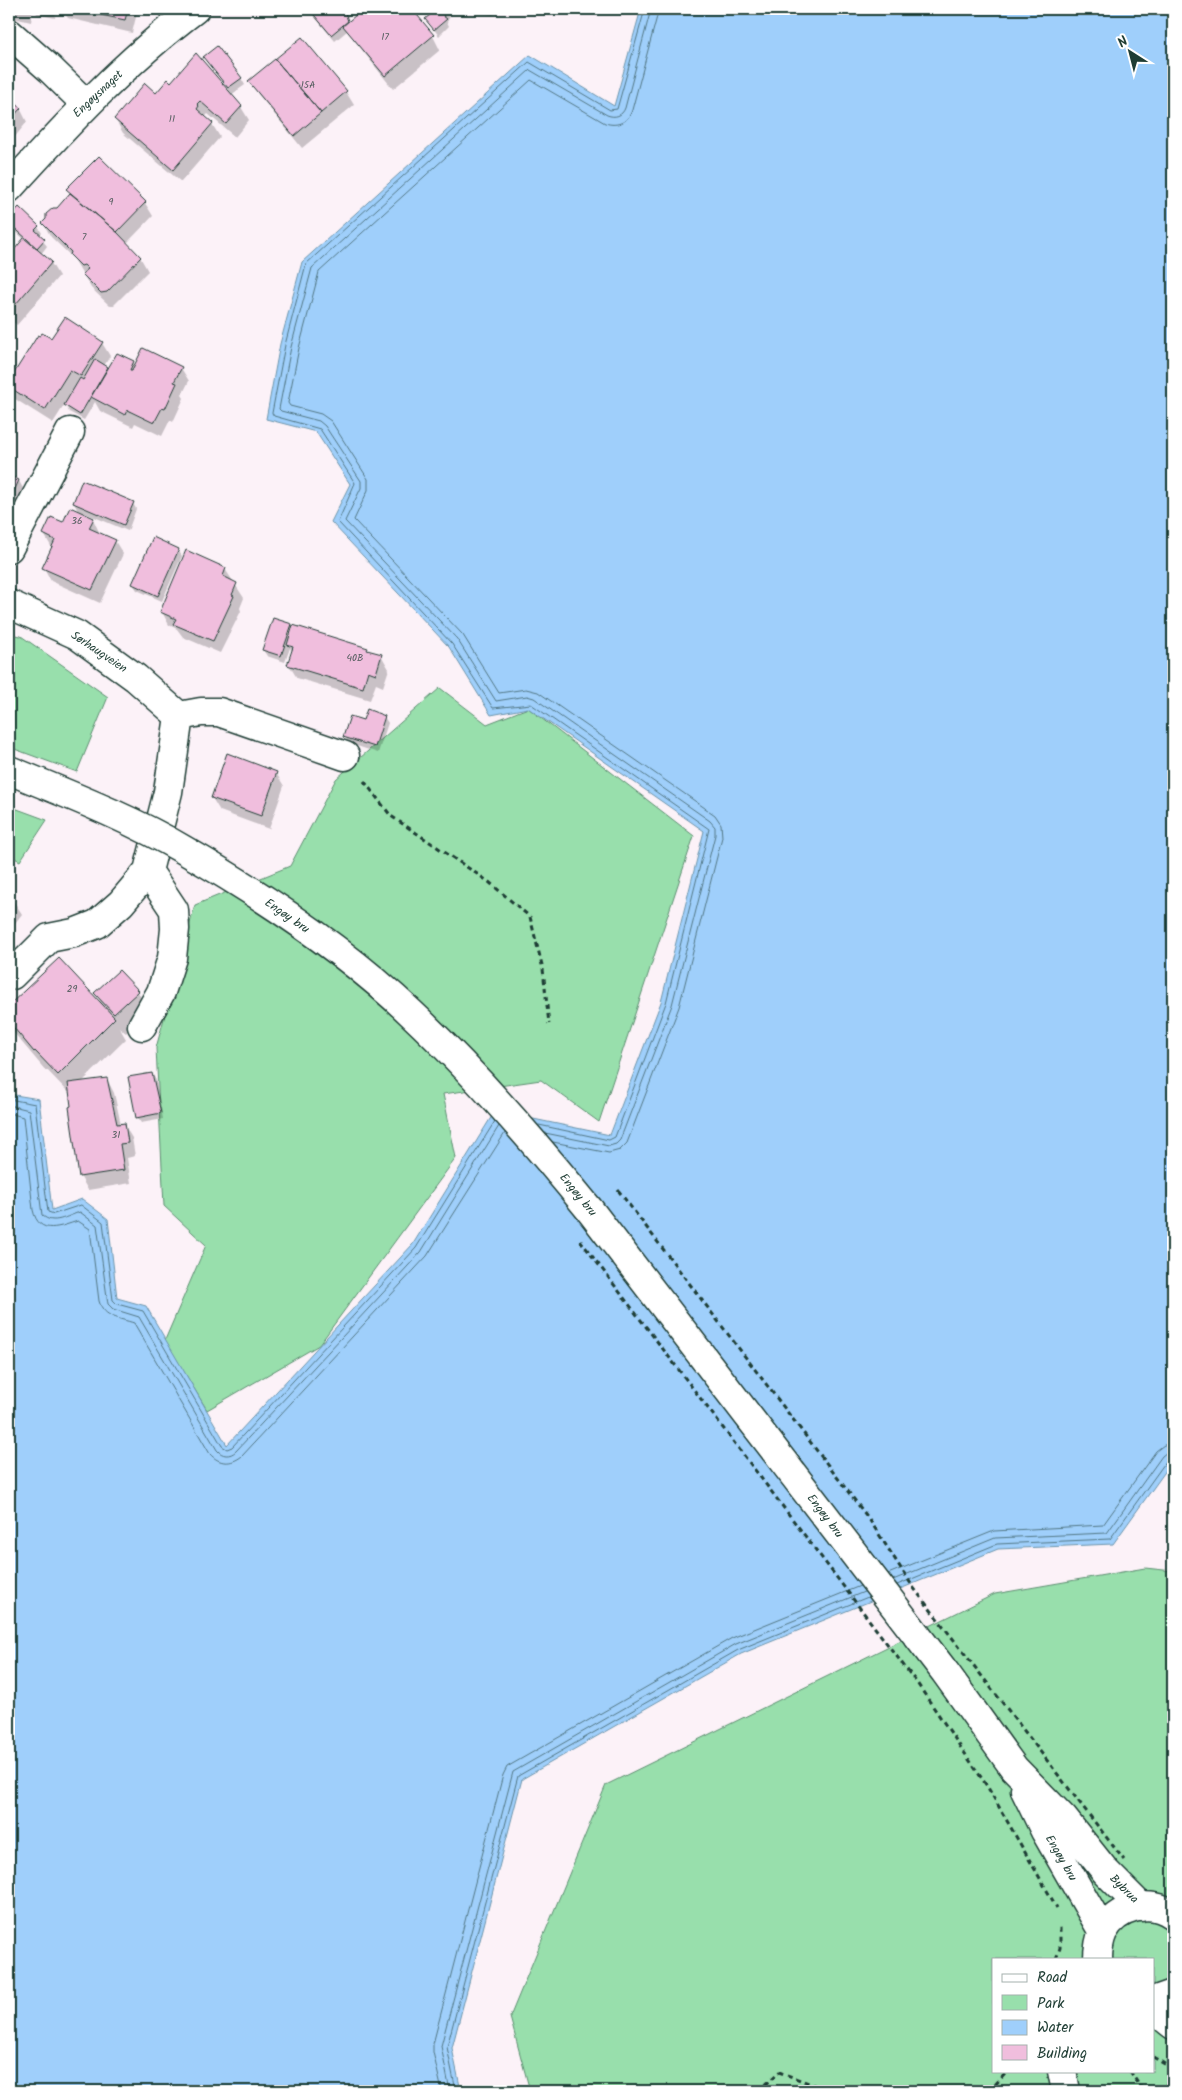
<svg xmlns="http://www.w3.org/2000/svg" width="1182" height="2100" viewBox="0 0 1182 2100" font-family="Kalam,sans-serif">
  <rect width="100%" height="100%" fill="#fcf2f8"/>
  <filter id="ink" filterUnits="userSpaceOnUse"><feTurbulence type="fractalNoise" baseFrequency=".02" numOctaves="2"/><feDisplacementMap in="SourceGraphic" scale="10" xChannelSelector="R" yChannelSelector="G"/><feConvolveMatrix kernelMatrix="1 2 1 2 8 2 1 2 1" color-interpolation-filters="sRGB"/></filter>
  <g filter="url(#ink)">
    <path fill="#98dfac" stroke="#5c8e70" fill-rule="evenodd" d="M9 634 21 636 108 697 77 772 9 747Z
      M440 688 487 724 528 708 694 836 599 1122 541 1080 443 1094 456 1158 319 1345 207 1410 165 1340 206 1245 164 1206 156 1048 195 905 290 866 336 779Z
      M9 806 47 820 20 861 9 855Z
      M1145 1568 1173 1571V2091H530L510 2017 606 1785 995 1594ZM993 1959H1153V2071H993Z"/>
    <path fill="#9fcffb" stroke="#6c95ab" d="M641 9H1173V1464L1172 1462 1113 1544 998 1549 741 1654 522 1779 452 2048 461 2091H9V1094L39 1099 52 1210 82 1199 108 1219 117 1298 146 1306 227 1445 413 1244 495 1111 610 1135 661 1002 704 831 528 708 491 715 449 647 331 522 350 484 316 432 266 419 280 344 302 262 530 55 614 106Z"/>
    <path fill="#0003" d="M9 9H33L31 22 9 17Z
      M34 9H56L55 18 37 14Z
      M62 9H138L132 33 68 18Z
      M308 9H358L347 17 348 23 365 9H389L393 14 400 9H410L433 36 440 50 393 89 347 31 335 41Z
      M438 9H454L447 22 449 26 439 36 427 20Z
      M459 9H499L493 15Z
      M204 57 241 78 245 85 231 95 241 107 249 120 235 137 208 114 205 117 212 124 220 137 181 182 123 133 115 119 172 84 227 91 229 89Z
      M250 81 346 92 354 105 302 148 258 94Z
      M9 99 20 108 27 122 9 144Z
      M99 157 145 203 153 216 127 243 140 257 148 271 114 305 110 306 91 288 74 259 51 237 43 223 71 194 68 190Z
      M19 209 38 227 42 233 39 236 47 246 41 254 51 263 59 276 17 325 9 319V257L24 239 11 227 9 220Z
      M38 337 102 343 110 356 104 366 109 370 133 362 136 366 181 368 189 381 182 395 184 398 173 422 170 420 162 436 135 423 133 427 100 411 95 402 84 420 69 412 65 404 53 423 15 399 9 388V384Z
      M9 452 11 457 9 462Z
      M9 477 19 481 26 494 9 521Z
      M74 503H133L136 509 128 531 85 513 84 515 93 519 100 534 115 541 123 554 100 603 51 581 44 568 52 548 44 534 79 513Z
      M178 550 182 556 162 601 137 590 133 584Z
      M225 569 244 598 240 608 241 611 220 653 183 637 177 629 169 625 162 612Z
      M291 625 293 629 367 649 369 652 381 655 389 669 383 687 376 684 370 700 297 678 289 665 293 653 290 648 285 662 267 656 263 650Z
      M384 717 388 723 378 753 348 743 345 736 364 721Z
      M276 773 284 786 269 829 220 811 212 798Z
      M9 894 22 914 9 931Z
      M9 936 18 952 9 964Z
      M59 959 102 1005 96 993 138 992 149 1012 126 1033 119 1027 126 1039 81 1083 107 1079 114 1093 121 1125H124L132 1138 135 1156 127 1158 131 1183 88 1190 80 1176 71 1095 47 1070 46 1071 14 1033 9 1024V1007Z
      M152 1074 156 1080 163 1119 141 1123 137 1117Z"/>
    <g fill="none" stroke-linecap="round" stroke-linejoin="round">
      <path stroke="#527784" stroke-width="1" d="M9 1099 35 1104 48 1212 54 1214 81 1205 103 1222 113 1300 117 1304 143 1311 222 1446 227 1449 232 1447 416 1248 495 1121
        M9 1105 29 1110 42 1215C53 1226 67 1216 80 1212L97 1225 108 1304 113 1309 139 1317 217 1450C222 1456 230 1457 236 1451L421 1252 499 1126
        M9 1113 23 1117 33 1210C39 1237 61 1226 78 1221L90 1229 99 1301C104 1318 119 1318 134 1323L210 1454C219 1464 231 1465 242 1456L427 1256 505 1133
        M539 1125 609 1140 615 1137 666 1003 709 829 531 704 493 708 452 644 338 522 355 483 320 429 274 416 272 413 285 345 306 264 529 62 610 110 617 109 645 9
        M545 1133 609 1146 616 1144 620 1140 672 1005 715 835V827L710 821 534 698 527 696 496 701 457 639 345 521 361 488V481L325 426 319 421 281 411 279 409 291 347 312 268 530 70 607 115C615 118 622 116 625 108L651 9
        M553 1142 609 1153 620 1150 627 1143 679 1007 722 837 721 824 715 815 538 692 526 689 499 693 463 635 354 520 368 490V479L331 421 321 414 290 406 288 403 299 348 319 272 531 80 605 123C618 127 628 122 632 110L659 9
        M888 1574 994 1531 1103 1525 1156 1451 1164 1445 1173 1444
        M893 1580 995 1538 1107 1533 1162 1456 1167 1452 1173 1451
        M897 1585 997 1544 1110 1539 1167 1460 1173 1458
        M442 2091 433 2052V2044L503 1775 507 1767 732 1638 860 1586
        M450 2091 441 2046 513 1772 736 1644 864 1592
        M456 2091 447 2047 518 1776 738 1650 868 1597"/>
    </g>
    <path fill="#f0bedd" stroke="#1f3d34" d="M92 9H128L125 20 91 13Z
      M309 9H346L344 10 348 21 331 35Z
      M363 9H391L394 12 398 9H412L434 35 385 76 343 26Z
      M437 9H447L443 16 447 19 434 30 425 19Z
      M302 37 347 91 321 113 275 59Z
      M217 46 242 78 228 88 203 57Z
      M196 53 242 106 226 124 200 101 197 104 199 106 197 109 213 123 173 170 114 119 145 83 156 93 168 79 171 82Z
      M275 59 321 113 294 136 248 81Z
      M9 98 21 108 9 121Z
      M99 156 146 202 117 232 66 189Z
      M70 193 117 232 141 257 107 292 101 293 82 274 88 269 84 265 81 266 70 255 71 252 42 223 46 219V214L53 208H57Z
      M19 207 39 226 35 230 45 239 37 248 9 223V218Z
      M24 238 52 262 9 312V256Z
      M65 317 103 342 81 376 70 370 45 410 9 387V381L38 335 40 336 42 333 51 338Z
      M143 348 182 367 174 382 177 383 165 409 162 408 154 423 127 410 125 415 91 397 117 353 134 361 130 370H132Z
      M95 359 108 367 80 415 64 405 80 378 83 380Z
      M9 475 19 480 9 503Z
      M82 480 134 502 124 525 73 503Z
      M70 507 94 518 89 528 116 540 92 590 42 568 55 540 43 534 51 517 63 522Z
      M153 537 179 549 158 596 132 584Z
      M186 550 226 568 223 576 237 583 232 595 234 596 213 641 173 624 176 619 160 612Z
      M273 618 292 624 281 656 262 650Z
      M293 625 368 648 367 650 382 654 376 674 368 671 363 688 287 665 293 647 287 645Z
      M367 709 385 716 375 747 343 737 350 716 363 720Z
      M227 753 277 772 261 816 211 798Z
      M59 958 115 1018 58 1075 35 1051 34 1052 9 1022V1005Z
      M119 970 139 991 114 1014 94 993Z
      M152 1073 161 1113 136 1118 128 1077Z
      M107 1078 117 1124 125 1123 128 1143 120 1144 124 1170 79 1177 69 1107 71 1106 68 1083Z"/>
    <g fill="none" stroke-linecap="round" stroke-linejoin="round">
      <defs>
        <path id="street" d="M9 33 50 69 86 104
          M9 188C67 124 126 61 195 9
          M9 548 70 432
          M9 604 77 635 136 678 179 716 201 712H219L345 756
          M12 975 49 938 74 933 97 924 121 903 148 871 168 792 179 716
          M142 1026 161 992 172 958 175 929 174 910 148 871
          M1062 2071 1066 2091"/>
        <path id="secondary" d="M589 1209 945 1672 1014 1768 1063 1818 1106 1872 1141 1907
          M1025 1790 1045 1831 1103 1932
          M1098 1959C1098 1950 1099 1941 1103 1932 1116 1907 1151 1898 1173 1915
          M1153 2001 1173 1994
          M1153 2009 1173 2025"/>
      </defs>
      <use href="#street" stroke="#1f3d34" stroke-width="31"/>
      <use href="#secondary" stroke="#1f3d34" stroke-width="31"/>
      <path stroke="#1f3d34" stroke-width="3" stroke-dasharray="5 4" stroke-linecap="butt" d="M364 781 391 816 489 882 530 917 543 969 549 1024
        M1056 1959 1060 1948V1926
        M1153 2057 1173 2069
        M1130 2071 1143 2091
        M759 2091 779 2072 830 2091
        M989 2091 1008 2071
        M1160 2091 1173 2077"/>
      <use href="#street" stroke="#fff" stroke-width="28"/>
      <use href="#secondary" stroke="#fff" stroke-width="28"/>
      <defs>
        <path id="secondary-bridge" d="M9 770C67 794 130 818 184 850 262 895 346 951 411 1013 476 1074 533 1140 589 1209"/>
      </defs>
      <use href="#secondary-bridge" stroke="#1f3d34" stroke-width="31" stroke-linecap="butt"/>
      <path stroke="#1f3d34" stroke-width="3" stroke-dasharray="5 4" stroke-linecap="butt" d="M618 1190 869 1519 913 1587 1124 1860
        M580 1240 917 1683 987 1786 1057 1908"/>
      <use href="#secondary-bridge" stroke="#fff" stroke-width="28"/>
    </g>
  </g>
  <g text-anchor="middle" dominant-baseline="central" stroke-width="4" stroke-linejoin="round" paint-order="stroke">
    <g font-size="10" fill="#535d5e">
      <text x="385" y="37">17</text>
      <text x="308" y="85">15A</text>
      <text x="172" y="119">11</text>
      <text x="111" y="202">9</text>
      <text x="84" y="237">7</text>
      <text x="77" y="521">36</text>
      <text x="355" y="658">40B</text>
      <text x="72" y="989">29</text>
      <text x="116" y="1135">31</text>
    </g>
    <g font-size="12" fill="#1f3d34" stroke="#fff">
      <text transform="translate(98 94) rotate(-43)">Engøysnaget</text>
      <text transform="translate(99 652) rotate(34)">Sørhaugveien</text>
      <text transform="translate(287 916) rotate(35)">Engøy bru</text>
      <text transform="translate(578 1195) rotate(51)">Engøy bru</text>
      <text transform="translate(825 1516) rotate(53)">Engøy bru</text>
      <text transform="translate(1061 1858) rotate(60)">Engøy bru</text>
      <text transform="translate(1124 1889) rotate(45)">Bybrua</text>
    </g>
  </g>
  <rect width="1182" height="2100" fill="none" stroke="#fff" stroke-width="30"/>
  <rect x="15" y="15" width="1152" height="2070" fill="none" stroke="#1f3d34" stroke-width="2" filter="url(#ink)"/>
  <rect x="992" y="1958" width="162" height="115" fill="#ffffff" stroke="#a5b1ae"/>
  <rect x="1002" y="1974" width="25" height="8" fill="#ffffff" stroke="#a5b1ae"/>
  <text x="1037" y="1982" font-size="15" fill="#1f3d34">Road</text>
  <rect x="1002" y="1995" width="25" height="15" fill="#98dfac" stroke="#a5b1ae"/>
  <text x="1037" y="2008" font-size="15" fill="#1f3d34">Park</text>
  <rect x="1002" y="2020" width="25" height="15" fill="#9fcffb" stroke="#a5b1ae"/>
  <text x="1037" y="2032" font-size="15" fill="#1f3d34">Water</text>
  <rect x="1002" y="2045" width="25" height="15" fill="#f0bedd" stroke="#a5b1ae"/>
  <text x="1037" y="2058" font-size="15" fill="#1f3d34">Building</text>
  <g transform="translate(1130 52) rotate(324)" stroke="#ffffff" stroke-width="4" paint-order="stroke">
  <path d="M0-4L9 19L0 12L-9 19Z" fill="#1f3d34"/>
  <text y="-8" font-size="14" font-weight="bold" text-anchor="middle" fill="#1f3d34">N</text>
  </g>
</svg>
